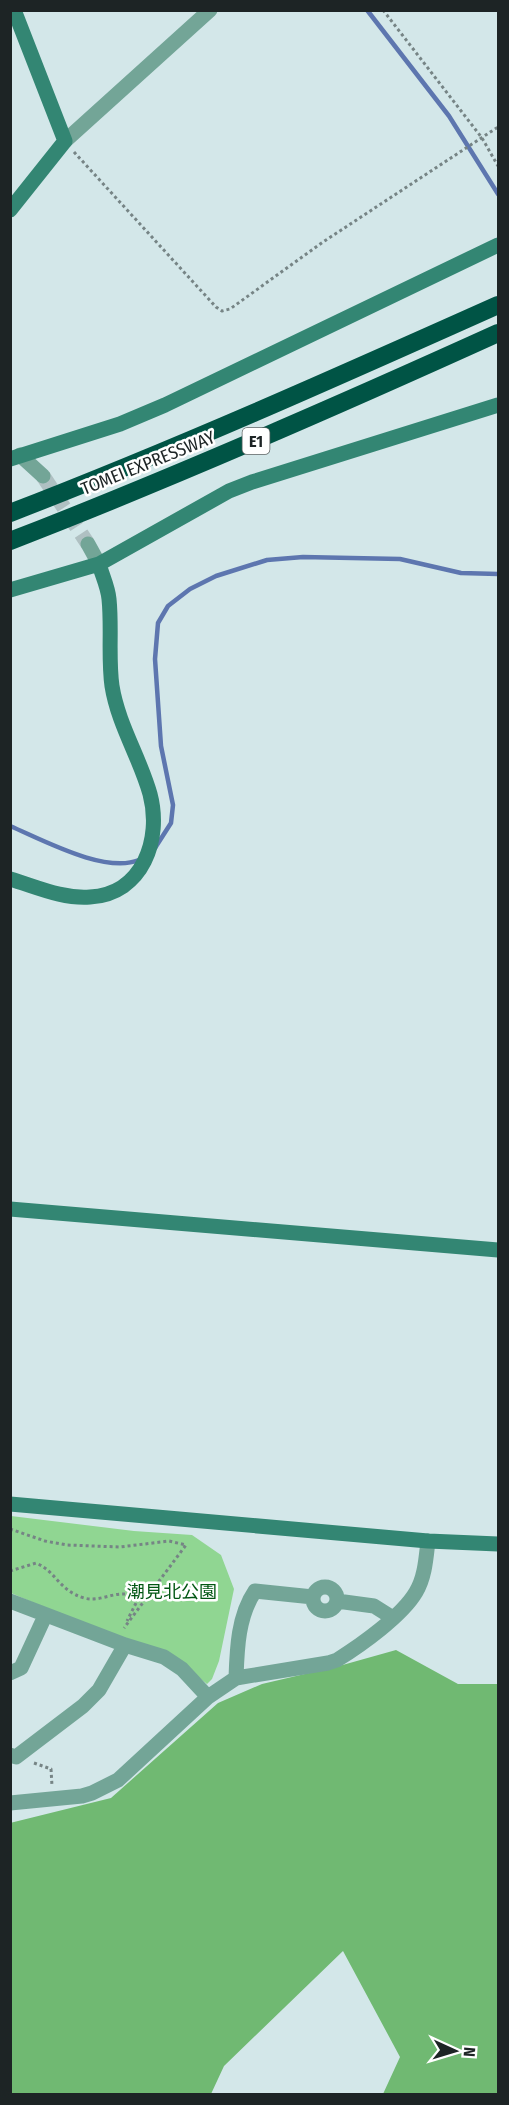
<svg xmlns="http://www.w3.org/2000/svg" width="509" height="2105" viewBox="0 0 509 2105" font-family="'Fira Sans Condensed','Noto Sans JP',sans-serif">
  <rect width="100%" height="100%" fill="#d3e7e9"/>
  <path fill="#90d692" d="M11 1516 134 1531 192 1535 221 1555 234 1589 219 1661 212 1679 207 1684 190 1670 11 1593Z"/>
  <path fill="#70b972" d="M396 1650 458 1684H498V2094H383L400 2057 343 1951 224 2066 211 2094H11L10 1823 111 1798 218 1703 262 1684 339 1666Z"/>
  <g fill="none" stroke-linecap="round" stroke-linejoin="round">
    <path stroke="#5d76af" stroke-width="4.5" d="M367 10 449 116 498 194
      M10 826C43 840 105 874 139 860
      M155 848 171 823 173 805 161 746 155 659 158 623 168 606 190 589 216 576 267 560 303 557 400 559 461 573 498 574"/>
    <path stroke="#afc0c2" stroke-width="15" stroke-dasharray="15 8" stroke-linecap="butt" d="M43 476 88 544"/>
    <path stroke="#768485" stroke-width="3" stroke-dasharray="3 3" stroke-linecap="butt" d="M383 10 482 138 498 166
      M74 152 216 307 222 311 230 309 323 242 498 127
      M10 1529 45 1541 67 1545 120 1547 169 1541 186 1545 124 1628
      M10 1571 36 1563C57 1572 58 1590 84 1598 98 1602 112 1593 125 1594 130 1594 135 1596 139 1597L127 1621
      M34 1763 51 1769 52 1786"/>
    <path stroke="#73a597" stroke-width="15" d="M65 141 210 10
      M20 455 43 476
      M88 544 99 564
      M313 1599a12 12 0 1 1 24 0a12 12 0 1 1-24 0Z
      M10 1601 125 1645 164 1657 182 1669 208 1697
      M337 1601 374 1606 393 1618
      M10 1673 21 1668 45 1616
      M236 1678C237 1649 238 1616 255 1591L313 1597
      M10 1755 16 1757 83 1706 99 1690 125 1645
      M10 1803 82 1796 92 1793 118 1780 208 1697 236 1678 328 1663 337 1660C361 1645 402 1616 416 1592 425 1577 426 1558 428 1541"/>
    <path stroke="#338673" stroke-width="15" d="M10 210 65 141 14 10
      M10 459 120 424 165 405 498 245
      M10 590 99 564 229 491 252 482 498 405
      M10 879C37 887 62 899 90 897 143 894 162 839 150 794 140 758 118 724 112 686 108 658 112 628 109 599 108 587 102 575 99 564
      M10 1209 498 1250
      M10 1504 428 1541 498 1544"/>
    <path stroke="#005445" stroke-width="18" d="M10 513C176 449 337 377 498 305
      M10 541C176 477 337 406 498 333"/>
  </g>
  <g text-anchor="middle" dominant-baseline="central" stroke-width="5" stroke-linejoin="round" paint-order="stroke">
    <rect fill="#fff" stroke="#616666" stroke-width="1.5" x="242.5" y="428" width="27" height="26" rx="4.5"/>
    <g font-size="16" font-weight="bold" fill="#1d2425">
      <text x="256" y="441">E1</text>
    </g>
    <g font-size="18" fill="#1d2425" stroke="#fff">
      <text transform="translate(148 463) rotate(-22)">TOMEI EXPRESSWAY</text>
    </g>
    <g font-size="18" fill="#025713" stroke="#fff">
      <text x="172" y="1592">潮見北公園</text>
    </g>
  </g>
  <rect width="509" height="2105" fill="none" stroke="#1d2425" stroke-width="24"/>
  <g transform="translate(455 2051) rotate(94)" stroke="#ffffff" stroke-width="4.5" paint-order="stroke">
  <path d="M0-4.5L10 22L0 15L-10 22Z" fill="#1d2425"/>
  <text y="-9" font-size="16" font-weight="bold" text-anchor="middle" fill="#1d2425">N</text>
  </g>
</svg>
